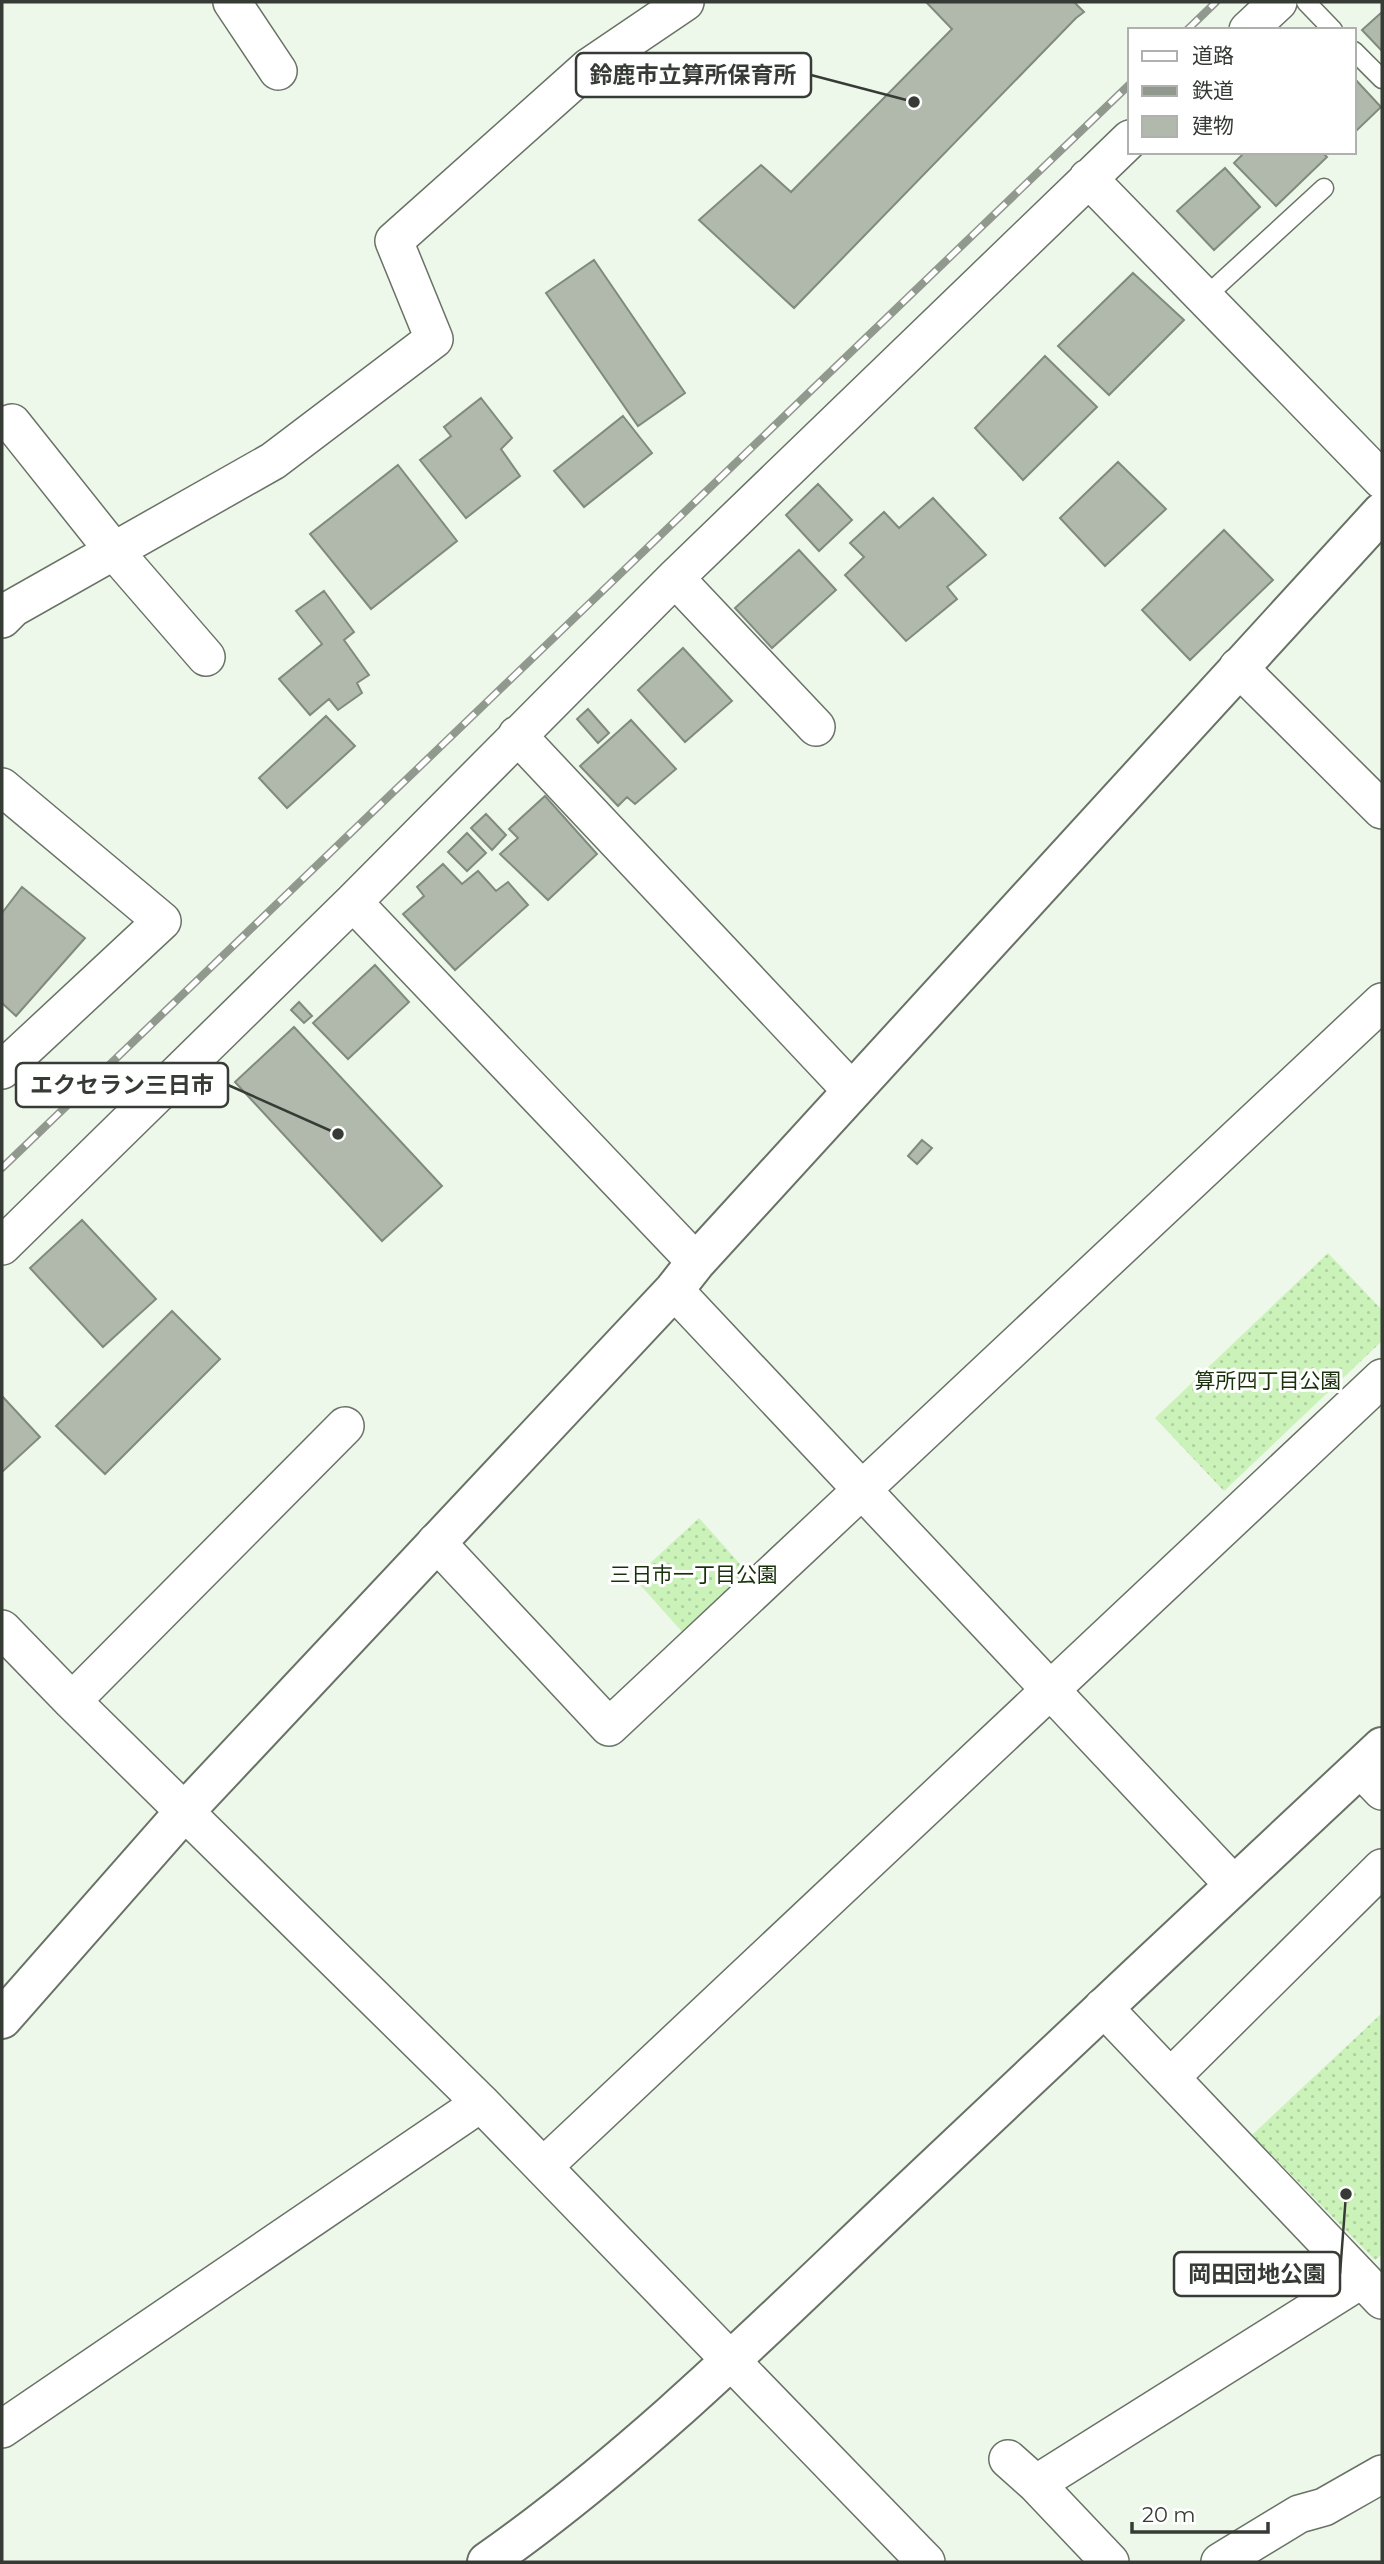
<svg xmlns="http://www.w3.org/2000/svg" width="1384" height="2564" viewBox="0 0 1384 2564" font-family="Montserrat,'Noto Sans JP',sans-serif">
  <defs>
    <pattern id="grass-dots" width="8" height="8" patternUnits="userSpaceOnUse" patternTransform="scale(1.75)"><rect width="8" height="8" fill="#caf2b9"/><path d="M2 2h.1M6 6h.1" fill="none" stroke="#aed0a0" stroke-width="1.8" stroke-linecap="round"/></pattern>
  </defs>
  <rect width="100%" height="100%" fill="#eef8ea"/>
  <path fill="url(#grass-dots)" d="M1328 1253 1382 1310V1341L1224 1491 1155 1418Z
    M699 1518 748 1573 684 1634 634 1578Z
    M1382 2013V2254L1375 2260 1252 2135Z"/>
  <path fill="#b0b9ac" stroke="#818a7e" stroke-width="2" d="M926 2H1074L1084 12 1076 18 794 308 699 220 761 165 791 192 952 29Z
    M1382 12V51L1362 30Z
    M1354 78 1381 107 1354 133Z
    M1245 152H1322L1327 157 1276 206 1234 163Z
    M1225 168 1260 207 1214 250 1177 211Z
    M594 260 685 393 638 426 546 293Z
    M1133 273 1184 320 1109 395 1058 346Z
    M1045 356 1097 407 1023 480 975 428Z
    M481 398 512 438 501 449 520 476 466 518 420 460 451 436 444 427Z
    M623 416 652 453 584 507 554 471Z
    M1118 462 1166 509 1105 566 1060 518Z
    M398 465 457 541 371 609 310 534Z
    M818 484 852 520 819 551 786 515Z
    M933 498 986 555 947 587 957 599 906 641 845 575 864 557 850 543 884 512 899 528Z
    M1224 530 1273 580 1190 660 1142 610Z
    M799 550 836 590 772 648 735 608Z
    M324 591 354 632 344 640 369 675 357 683 362 693 338 710 329 699 310 715 279 679 322 644 296 611Z
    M683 648 732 701 685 742 638 690Z
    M588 709 609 733 598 743 577 719Z
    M326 716 355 746 287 808 259 778Z
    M631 720 676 769 635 804 627 797 618 806 580 766Z
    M545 796 597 854 548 900 500 854 518 838 509 829Z
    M486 814 506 835 492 850 471 828Z
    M467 833 486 853 467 871 448 852Z
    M443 864 462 884 478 871 496 891 508 882 528 905 455 970 403 914 424 896 417 887Z
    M22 887 85 938 16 1016 2 1003V913Z
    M375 965 409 1002 348 1059 313 1023Z
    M299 1002 312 1016 304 1023 291 1010Z
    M294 1027 442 1186 382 1241 235 1082Z
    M922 1140 932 1148 917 1164 908 1156Z
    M82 1220 156 1299 103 1347 30 1268Z
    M172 1311 220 1359 105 1474 56 1426Z
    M2 1396 40 1437 2 1472Z"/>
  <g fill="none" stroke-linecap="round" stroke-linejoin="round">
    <defs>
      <path id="service" d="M1306 2 1333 30
        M1354 51 1382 79
        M1204 298 1324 188"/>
      <path id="minor" d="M232 2 278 71
        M1248 30 1278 2
        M1088 178 1382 480
        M12 423 114 551 206 657
        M675 578 816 727
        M2 619 13 608 273 461 434 339 394 241 589 67 685 2
        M1238 667 1382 810
        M517 735 851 1090
        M2 787 162 921 2 1070
        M353 902 696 1262
        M2 1246 353 902 675 578 1130 139
        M674 1290 1233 1884
        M436 1542 609 1727 1382 1002
        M2 1629 72 1701 481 2103 926 2562
        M72 1701 345 1426
        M1360 1768 1382 1791
        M1103 2007 1382 2300
        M1171 2077 1382 1868
        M543 2167 1382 1378
        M2 2429 481 2103
        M1008 2459 1036 2484 1110 2562
        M1036 2484 1362 2279
        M1220 2562 1299 2514 1324 2507 1382 2474"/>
      <path id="tertiary" d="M2 2019 185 1811 674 1290 696 1262 1382 512
        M487 2562C638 2456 769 2324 903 2197 1062 2046 1222 1897 1382 1747"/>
    </defs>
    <use href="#service" stroke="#697266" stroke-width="21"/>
    <use href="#minor" stroke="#697266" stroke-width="40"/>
    <use href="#tertiary" stroke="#697266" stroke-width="42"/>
    <use href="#service" stroke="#fff" stroke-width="18"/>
    <use href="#minor" stroke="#fff" stroke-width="37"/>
    <use href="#tertiary" stroke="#fff" stroke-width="38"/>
    <defs>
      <path id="rail" d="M1187 30 1216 2
        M2 1168 1130 84"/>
    </defs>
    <use href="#rail" stroke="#91988e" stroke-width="8"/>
    <use href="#rail" stroke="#fff" stroke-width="5" stroke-dasharray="16" stroke-linecap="butt"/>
  </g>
  <g text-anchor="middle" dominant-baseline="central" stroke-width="6" stroke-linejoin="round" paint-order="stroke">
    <g font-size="21" fill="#18310b" stroke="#fff">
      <text x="1268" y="1380">算所四丁目公園</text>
      <text x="694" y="1574">三日市一丁目公園</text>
    </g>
  </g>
  <path fill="none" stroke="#373b35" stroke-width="2.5" d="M914 102L811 75M338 1134L228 1085M1346 2194L1340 2274"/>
  <g fill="#373b35" stroke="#fff" stroke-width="2.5">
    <circle cx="914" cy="102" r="7"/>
    <circle cx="338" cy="1134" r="7"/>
    <circle cx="1346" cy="2194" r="7"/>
  </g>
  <g fill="#fff" stroke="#373b35" stroke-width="2.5">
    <rect x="576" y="53" width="235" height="44" rx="7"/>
    <rect x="16" y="1063" width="212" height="44" rx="7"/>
    <rect x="1174" y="2252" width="166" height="44" rx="7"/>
  </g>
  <g font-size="23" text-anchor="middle" font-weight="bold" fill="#373b35">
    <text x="693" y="83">鈴鹿市立算所保育所</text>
    <text x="122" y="1093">エクセラン三日市</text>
    <text x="1257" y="2282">岡田団地公園</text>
  </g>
  <rect width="1384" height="2564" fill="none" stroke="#373b35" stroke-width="7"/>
  <rect x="1128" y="28" width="228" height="126" fill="#ffffff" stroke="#afb1ae" stroke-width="2"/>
  <rect x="1142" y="51" width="35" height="10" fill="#ffffff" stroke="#afb1ae" stroke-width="2"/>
  <text x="1192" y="63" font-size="21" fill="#373b35">道路</text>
  <rect x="1142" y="86" width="35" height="10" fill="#91988e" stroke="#afb1ae" stroke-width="2"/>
  <text x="1192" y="98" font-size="21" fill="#373b35">鉄道</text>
  <rect x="1142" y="116" width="35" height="21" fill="#b0b9ac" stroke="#afb1ae" stroke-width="2"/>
  <text x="1192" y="133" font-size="21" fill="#373b35">建物</text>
  <path d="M1132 2522v10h136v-10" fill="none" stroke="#373b35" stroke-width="3.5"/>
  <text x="1142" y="2522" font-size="21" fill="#373b35" stroke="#ffffff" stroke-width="5" paint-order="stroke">20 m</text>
</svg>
